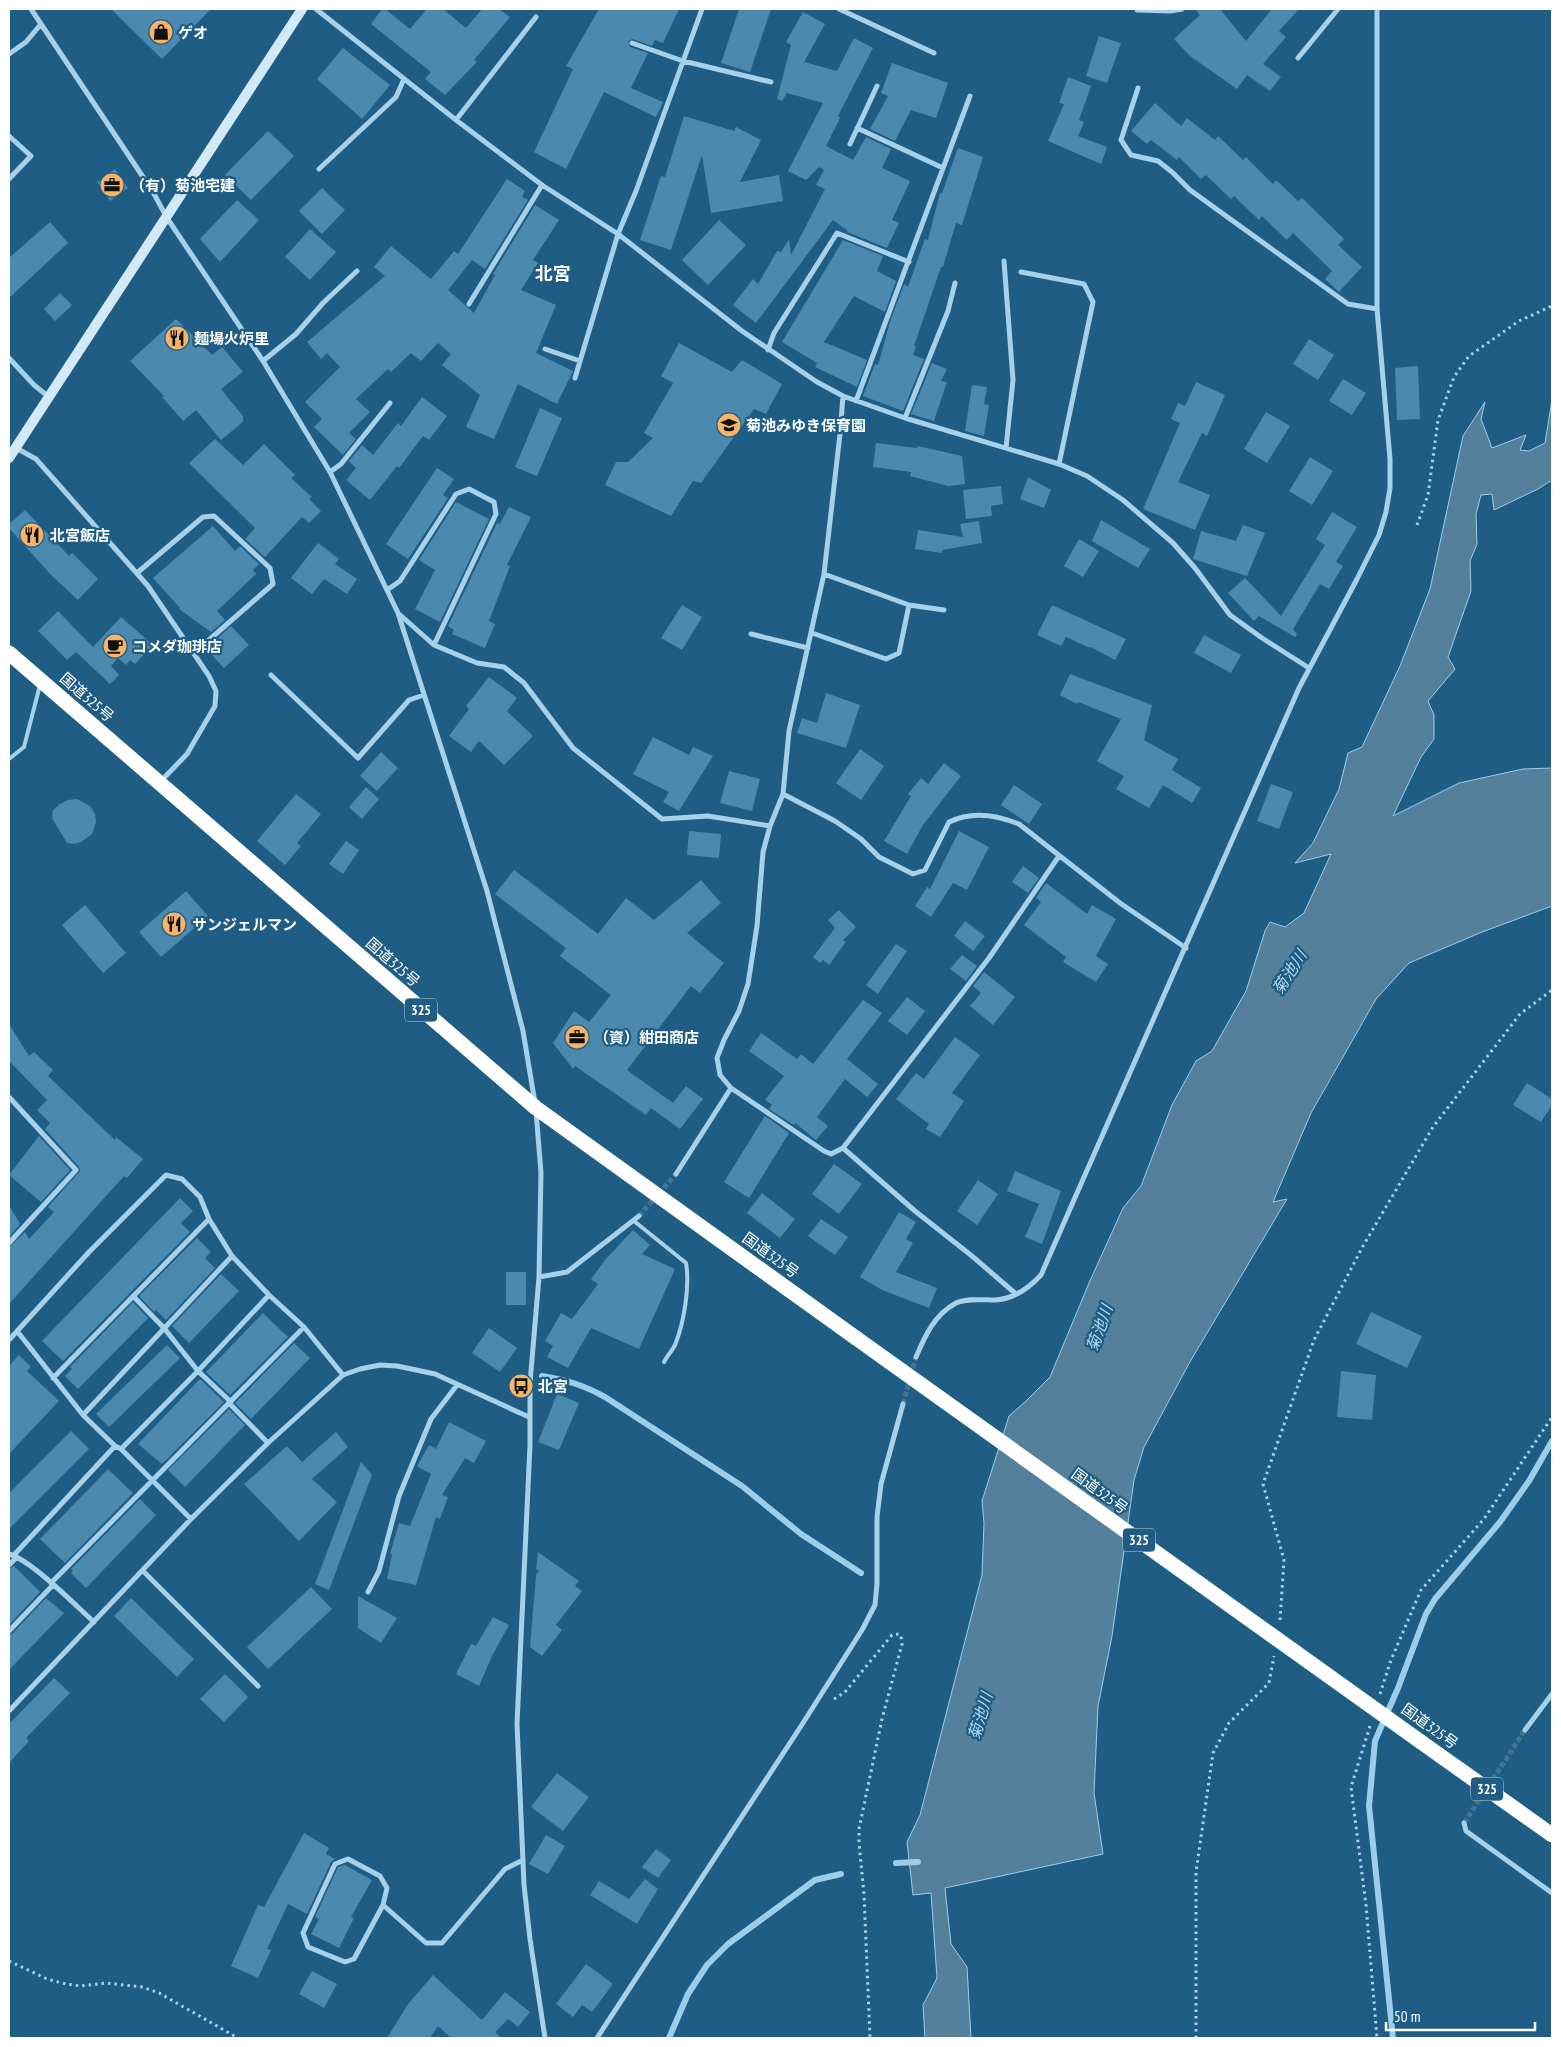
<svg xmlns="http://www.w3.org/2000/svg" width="1561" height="2047" viewBox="0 0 1561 2047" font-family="'PT Sans Narrow','Noto Sans JP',sans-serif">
  <rect width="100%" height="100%" fill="#1f5d84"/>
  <path fill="#54809b" stroke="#9aceeb" d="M1552 400V480L1538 489 1494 510 1492 494 1481 495 1476 514 1477 544 1470 561 1471 591 1448 657 1455 669 1428 701 1434 715V739L1421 757 1393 816 1459 783 1523 769 1552 768V906L1482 932 1409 963 1376 999 1311 1113 1273 1202 1287 1199 1191 1360 1144 1447 1134 1480 1112 1636 1098 1706 1094 1793 1103 1854 945 1888 951 1944 967 1967 971 2038H925L923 2005 937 1978 931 1893 913 1895 907 1842 920 1815 982 1575 984 1523 982 1501 1009 1416 1026 1401 1050 1377 1089 1283 1123 1208 1141 1186 1172 1105 1196 1061 1212 1051 1246 991 1265 931 1270 922 1285 927 1304 913 1331 854 1295 863 1313 843 1339 789 1348 753 1362 747 1400 666 1430 589 1463 436 1485 402 1481 419 1492 448 1526 435 1520 450 1529 451 1545 443Z"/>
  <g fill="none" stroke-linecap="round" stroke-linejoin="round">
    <path stroke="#9aceeb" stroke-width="6" d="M542 1376C567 1380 583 1385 605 1397L742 1486 801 1534 861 1573
      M896 1863 918 1862
      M669 2038 688 1994 707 1965 728 1944 815 1880 841 1874
      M1393 2038 1369 1806 1375 1741 1398 1688 1426 1614 1435 1599 1500 1522 1529 1481 1552 1441"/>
  </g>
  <path fill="#4b89af" d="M111 9H211L162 59Z
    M382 9H385L410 29 427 9H443L466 28 482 9H499L510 17 474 60 477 62 445 95 425 79 431 72 371 24Z
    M599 9H679L663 43 655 40 652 46 632 39 628 42 630 47 648 53 631 88 663 102 656 117 604 92 566 169 534 152 573 69 566 66Z
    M739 9H771L750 72 721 63Z
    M1195 9H1220L1246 41 1272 9H1299L1279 31 1286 37 1263 64 1281 77 1270 91 1247 75 1237 89 1190 56 1174 39 1200 15Z
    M803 12 825 24 804 62 837 71 854 38 873 48 838 116 840 118 826 146 853 160 866 137 891 149 882 168 910 181 892 220 899 223 887 248 847 232 848 231 833 220 756 323 733 305 753 279 758 284 777 251 781 252 789 239 791 255 825 189 816 185 824 170 819 167 806 180 788 171 823 103 787 93 782 101 777 99 791 45 786 42Z
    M1099 36 1121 43 1107 83 1086 76Z
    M343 48 390 85 362 119 317 79Z
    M892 63 948 83 936 118 911 110 895 141 870 129 888 96 881 93Z
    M1068 77 1091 86 1079 120 1084 122 1078 136 1107 147 1101 164 1048 141 1064 104 1059 103Z
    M1155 103 1181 126 1187 118 1215 140 1218 136 1243 160 1246 157 1273 184 1276 180 1298 201 1302 198 1344 239 1338 245 1362 267 1339 292 1325 279 1332 271 1293 233 1287 240 1262 216 1259 220 1234 196 1231 199 1206 175 1201 179 1179 157 1177 160 1151 140 1147 144 1131 131Z
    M684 116 734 131 736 127 761 140 740 182 779 175 783 201 711 213 702 155 671 250 640 240 661 176 665 177Z
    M268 131 294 156 251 200 225 175Z
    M958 148 983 157 962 225 956 223 943 267H941L914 346H916L913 355 924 359 903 411 863 396 875 364 878 365 890 322 904 284 908 287 925 239 928 240 940 193H942Z
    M115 169 128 188 110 201 97 182Z
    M507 179 525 191 522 197 528 200 485 269 472 260 448 290 474 313 495 275 493 274 535 205 559 220 533 260 538 263 521 290 556 305 536 353 573 371 557 404 518 384 494 439 466 427 480 395 442 365 451 354 438 343 421 361 411 353 391 372 388 369 356 399 370 412 349 433 356 439 343 455 314 427 322 419 305 402 340 367 327 353 321 359 307 342 385 276 374 267 391 246 431 279 454 251 458 254Z
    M322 188 345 210 322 234 299 211Z
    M237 200 259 220 220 262 200 239Z
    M719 220 746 245 708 285 682 260Z
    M50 222 68 243 9 298V258Z
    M310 229 336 252 310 280 285 257Z
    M843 240 883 256 877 271 896 281 885 312 854 296 824 342 867 360 857 387 815 367 817 363 782 342Z
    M60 293 72 305 55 321 44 309Z
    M176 319 212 355 222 347 243 372 221 389 243 416V422L221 440 196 410 183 421 162 397 164 396 130 361Z
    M1309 339 1334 355 1318 380 1293 364Z
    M679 343 732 372 742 360 782 384 766 414 754 409 701 483 693 481 671 516 605 485 616 462H628L653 438 644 433 673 383 661 376Z
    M932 363 947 369 941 381 947 382 934 421 911 414Z
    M1418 366 1420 419 1397 420 1395 368Z
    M1343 379 1366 393 1352 415 1329 401Z
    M1196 382 1225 395 1207 436 1202 433 1178 482 1210 495 1195 530 1143 509 1180 423 1171 419 1178 403 1185 406Z
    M972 385 987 387 984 404 989 405 984 436 965 431Z
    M422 397 447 416 429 440 423 436 399 468 397 466 370 500 346 480 356 468 349 461 362 445 373 455 398 423 401 426Z
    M540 408 562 418 537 476 515 467Z
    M1266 412 1290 426 1267 463 1244 449Z
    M215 439 243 465 264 444 295 475 291 478 312 497 309 499 321 511 309 523 302 517 265 557 245 539 255 528 189 463Z
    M876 443 917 448 918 446 962 456 965 484 948 486 910 476 911 472 873 467Z
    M1310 457 1333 471 1312 505 1289 491Z
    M437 468 454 479 443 495 448 498 408 559 386 544Z
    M1028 477 1051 490 1044 508 1020 499Z
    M1001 486 1003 504 991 506 992 516 966 519 963 490Z
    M456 502 489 519 440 622 415 609 435 570 419 560Z
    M509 507 531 517 507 565 510 566 489 621 495 624 485 648 452 634 454 630 448 626 497 523 500 524Z
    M25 510 69 556 72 553 98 579 78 600 51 575 9 528V524Z
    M1332 512 1357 527 1336 562 1343 566 1329 589 1320 584 1293 629 1297 634 1295 637 1259 616 1254 621 1228 593 1245 578 1281 616 1325 545 1316 539Z
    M1101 520 1150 549 1138 568 1092 541Z
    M979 521 982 543 942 550V553L915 549 918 530 963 537 960 524Z
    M1243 525 1265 533 1247 576 1193 559 1201 531 1236 541Z
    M213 526 235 551 240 546 259 564 253 570 256 574 217 611 225 620 211 632 179 609 180 608 153 578Z
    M1079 539 1099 551 1083 577 1064 566Z
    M318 543 339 559 335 564 357 579 347 594 324 579 312 594 291 578Z
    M682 605 702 617 682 650 661 638Z
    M1052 605 1126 639 1115 660 1091 647 1090 648 1066 637 1061 646 1037 635Z
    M58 611 93 647 121 617 153 645 135 664 130 660 126 665 118 658 111 666 119 675 110 684 76 652 67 660 38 631Z
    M231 626 249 645 224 668 208 651 221 640 218 638Z
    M1204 635 1241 655 1231 673 1194 653Z
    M1070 674 1152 705 1144 740 1178 759 1172 770 1201 788 1192 803 1163 785 1149 808 1116 789 1124 776 1097 761 1121 719 1078 702 1077 704 1060 695Z
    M489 677 517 698 507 711 533 736 504 765 479 741 471 752 449 736 469 709 466 706Z
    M826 693 860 705 846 748 797 733 802 718 817 723Z
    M653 737 689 755 693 747 713 756 679 811 663 802 669 792 633 774Z
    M860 749 884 766 861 800 836 783Z
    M381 752 398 768 377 791 360 776Z
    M944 763 961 776 923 825 907 854 884 841 911 796 908 794 921 778 928 784Z
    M729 771 760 779 752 811 720 803Z
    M1271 784 1293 792 1279 829 1257 821Z
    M1014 785 1042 804 1029 824 1001 805Z
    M366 787 379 799 362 819 349 807Z
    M296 794 321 814 297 843 301 846 285 865 257 841Z
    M77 799 90 806 95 814 96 822 92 834 81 842 74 844 67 843 52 818 53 810 60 804 68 800Z
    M689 831 721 834 719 858 687 855Z
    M959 831 989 847 967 890 953 883 931 917 915 906 927 887 930 889Z
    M346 841 359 850 343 874 329 864Z
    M1023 866 1039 878 1028 893 1012 882Z
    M514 870 598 934 626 898 654 920 701 880 721 903 687 933 724 963 700 993 691 986 627 1070 673 1103 686 1086 703 1099 680 1129 651 1108 646 1115 575 1066 573 1069 553 1043 574 1011 589 1022 611 995 560 956 566 948 495 894Z
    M1046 883 1087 914 1092 905 1116 919 1096 956 1108 964 1096 982 1063 962 1066 957 1024 925 1041 902 1036 898Z
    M186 891 208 916 161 957 139 932Z
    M85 905 126 953 103 973 62 925Z
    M839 910 856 927 843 940 846 942 829 965 823 960 820 963 813 957 835 928 828 920Z
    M965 921 985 936 973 951 954 936Z
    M896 944 907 951 878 994 866 985Z
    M962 955 977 966 966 981 950 969Z
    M984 972 1015 997 993 1025 970 1006 981 993 973 986Z
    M907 997 925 1011 907 1035 888 1021Z
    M863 1000 882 1013 847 1059 878 1084 867 1097 845 1079 817 1117 828 1126 816 1140 795 1123 794 1125 769 1109 772 1105 765 1100 784 1076 749 1051 761 1033 797 1059 801 1054 813 1064Z
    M9 1024 29 1056 34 1052 53 1070 48 1076 115 1140 116 1137 143 1159 127 1178 124 1176 9 1304V1247L25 1232 29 1239 54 1212 48 1207 80 1171 79 1167 45 1129 50 1123 37 1110 47 1100 9 1061Z
    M955 1037 980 1055 952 1093 964 1101 940 1137 926 1129 929 1124 896 1099 916 1073 924 1079Z
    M1527 1083 1552 1099V1105L1541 1122 1513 1105Z
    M765 1116 789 1133 749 1198 724 1182Z
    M39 1136 70 1170 41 1202 9 1175Z
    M834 1164 862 1184 839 1214 812 1194Z
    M1015 1171 1061 1191 1042 1244 1025 1237 1039 1204 1007 1191Z
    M978 1180 998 1194 977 1225 957 1211Z
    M762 1193 795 1219 780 1238 747 1213Z
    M180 1198 193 1211 181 1223 190 1232 63 1361 42 1341Z
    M9 1205 20 1224 9 1237Z
    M899 1212 916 1222 906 1239 913 1243 896 1272 937 1288 929 1308 882 1290 860 1277Z
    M821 1219 848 1237 835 1255 808 1236Z
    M633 1230 650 1245 642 1254 675 1269 639 1349 591 1328 568 1368 547 1357 553 1346 545 1341 561 1313 572 1319 598 1284 591 1279 605 1260Z
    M197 1238 211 1252 205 1258 215 1268 166 1320 156 1310 154 1312 139 1296Z
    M506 1272H526V1305H506Z
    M221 1274 239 1291 189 1343 172 1326Z
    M133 1302 148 1318 78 1389 65 1376 72 1369 70 1367Z
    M1371 1312 1422 1336 1407 1368 1356 1344Z
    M263 1313 288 1337 230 1395 206 1372Z
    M489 1328 517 1348 500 1372 472 1353Z
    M294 1343 310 1358 251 1419 235 1403Z
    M167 1345 180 1358 109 1427 96 1414Z
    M19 1355 31 1367 27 1371 59 1401 9 1454V1366Z
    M1341 1371 1376 1375 1372 1420 1337 1417Z
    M200 1379 224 1402 162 1464 138 1444Z
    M557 1394 579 1403 559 1450 538 1442Z
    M229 1409 245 1425 185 1487 168 1470Z
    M449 1422 486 1441 474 1463 465 1458 442 1495 448 1497 440 1519 436 1517 416 1585 387 1579 392 1554H390L399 1523 410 1526 431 1474 417 1466 429 1445 436 1449Z
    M71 1431 89 1449 9 1529V1493Z
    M336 1432 348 1447 312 1479 337 1502 299 1541 244 1484 287 1446 302 1462Z
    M361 1462 372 1475 329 1590 315 1584Z
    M108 1469 133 1493 65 1563 40 1539Z
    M140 1499 156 1515 86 1588 71 1573 73 1571 71 1569Z
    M538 1552 579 1581 575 1586 582 1591 556 1625 562 1630 542 1656 530 1647 536 1575 539 1571 536 1569Z
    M14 1566 40 1592 9 1625V1569Z
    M311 1587 332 1609 268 1669 247 1647Z
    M358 1596 397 1618 381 1643 358 1628Z
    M46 1598 64 1613 9 1670V1635L12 1634Z
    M131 1598 194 1659 177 1677 114 1616Z
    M493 1617 509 1625 493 1654 479 1686 456 1674 471 1644 476 1646Z
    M225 1674 248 1697 224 1722 200 1699Z
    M54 1678 70 1693 26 1738 29 1741 9 1763V1722L10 1723Z
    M557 1773 589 1797 563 1831 531 1807Z
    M304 1833 329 1848 326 1854 335 1859 331 1862 307 1914 288 1904 267 1949 271 1950 258 1978 231 1966 258 1905 264 1907Z
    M546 1835 565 1846 548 1874 529 1864Z
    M656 1849 671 1860 658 1878 642 1867Z
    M345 1865 372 1880 351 1917 354 1918 339 1948 311 1934 319 1919 315 1917 338 1867Z
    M645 1879 658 1889 637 1924 590 1895 599 1881 629 1899Z
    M586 1964 613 1984 592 2012 582 2005 573 2017 556 2004Z
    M312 1971 337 1984 324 2008 299 1994Z
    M433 1975 482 2020 505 1992 530 2012 518 2027 508 2019 495 2032 501 2038H451L438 2026 430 2038H387L408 2004Z"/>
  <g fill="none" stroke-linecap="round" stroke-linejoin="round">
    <path stroke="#417596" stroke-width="5" stroke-dasharray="5 2.5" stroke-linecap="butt" d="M639 1216 676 1174
      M903 1404 916 1357
      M1464 1823 1525 1730"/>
    <path stroke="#a6d1ea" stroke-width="3" stroke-dasharray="2.5 4" stroke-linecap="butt" d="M1417 525 1428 495 1438 420 1454 377 1469 356 1519 321 1552 306
      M1280 1620 1284 1560 1263 1484 1314 1340 1363 1246 1433 1127 1520 1014 1552 990
      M1380 1694 1391 1660 1421 1590 1484 1519 1552 1417
      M834 1699 845 1692 892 1635 899 1634 901 1636 902 1644 882 1719 859 1829V1843L864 1894 870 2038
      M1370 1726 1351 1787 1366 1905 1377 2038
      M9 1961 47 1979 66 1984 81 1986 106 1983 142 1987 159 1993 238 2038
      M1196 2038V1872L1213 1753 1229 1723 1269 1683 1274 1656"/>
    <path stroke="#a6d1ea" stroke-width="4" d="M9 759 24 747 40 685
      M634 1221 686 1263C690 1286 684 1323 675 1345 672 1351 667 1356 664 1362"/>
    <path stroke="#a6d1ea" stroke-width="5" d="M31 9 153 192 167 218 263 361 330 472 398 613 487 891 523 1031 535 1103
      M316 9 456 120 542 185 618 234 742 331 817 382 843 396 905 418 1059 464 1087 476 1123 500 1173 543 1195 568 1230 615 1262 638 1309 668
      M839 9 934 53
      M1137 10 1170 11 1182 9
      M632 43 683 61 771 82
      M9 54 26 42 41 24
      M1298 58 1338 9
      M1138 88 1121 140 1131 155 1158 161 1172 172 1190 190 1348 304 1377 309
      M456 120 536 17
      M857 128 943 168
      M9 136 31 156 9 179
      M850 144 877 86
      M319 169 396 97 404 79
      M1004 261 1013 380 1006 448
      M1021 272 1084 284 1093 302 1059 464
      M469 304 542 185
      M545 349 580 361
      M768 350 774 333 837 233 909 262
      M9 358 34 385 49 397
      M263 361 296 334 323 303 357 271
      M575 378 618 234 636 191 702 9
      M843 396 840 434 824 574 789 731 783 794 770 826 763 852 757 926 748 984 739 1011 724 1040 717 1058 720 1075 731 1088 824 1151 831 1154 843 1148 989 958 1059 856
      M856 401 970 96
      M905 418 948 311 955 283
      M16 448 36 459 148 586 209 676 216 691 215 706 187 754 161 781
      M330 472 341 464 390 403
      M137 573 203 517 214 516 270 568 273 584 194 653
      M824 574 909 605 944 610
      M387 590 400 581 456 494 469 489 494 502 496 514 434 645
      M399 614 434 645 477 663 504 667 524 683 573 748 662 819 708 816 770 826
      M812 633 886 659 899 653 909 605
      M751 634 808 648
      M271 675 358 758 409 700 424 695
      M783 794 835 821 861 839 879 857 913 874 925 870 949 822C971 811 997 815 1019 824L1120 903 1186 948
      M9 1097 76 1170 9 1243
      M536 1111 541 1173 539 1277 530 1383V1445L517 1724 524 1885 530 1939 545 2038
      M843 1148 915 1211 972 1256 1016 1294
      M676 1174 731 1088
      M539 1277 567 1272 639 1216
      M133 1296 164 1328 198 1371 231 1402
      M17 1331 83 1415 115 1446 121 1449 191 1519
      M9 1340 89 1252 166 1175 182 1179 200 1197 209 1219 232 1256 269 1295 304 1327 343 1375
      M916 1357C925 1336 934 1315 956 1303 967 1298 983 1300 995 1300 1013 1299 1029 1288 1041 1275L1299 688 1357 579 1379 535 1386 512 1390 488V459L1377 309V9
      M53 1378 209 1219
      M229 1403 268 1443
      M83 1415 232 1256
      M121 1449 198 1371 269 1295
      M9 1554C31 1560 75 1605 94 1622
      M13 1556 115 1446
      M9 1565 17 1557
      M143 1571 258 1686
      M51 1583 304 1327
      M368 1592 379 1571 399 1496 431 1419 457 1385
      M9 1631 53 1585
      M9 1711 191 1519 268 1443 343 1375 360 1369 380 1365 397 1366 435 1374 529 1417
      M1525 1730 1552 1694
      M1464 1823 1466 1831 1552 1893
      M348 1859 380 1876 387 1888 383 1905 354 1959 345 1962 308 1947 303 1933 335 1864Z
      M383 1905 426 1943H442L505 1869 523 1860
      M597 2038 803 1723 862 1630 875 1605 877 1584V1517L881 1484 903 1404"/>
    <path stroke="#d2e9f7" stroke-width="10" d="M9 458 302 9"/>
    <path stroke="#fff" stroke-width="15" d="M9 653 536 1108 856 1338
      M1421 1742 1552 1835"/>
    <path stroke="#fff" stroke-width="15" d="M856 1338 1421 1742"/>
  </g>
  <defs>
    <symbol id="shop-disc" viewBox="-11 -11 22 22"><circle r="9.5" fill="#f8b466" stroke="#1f5d84"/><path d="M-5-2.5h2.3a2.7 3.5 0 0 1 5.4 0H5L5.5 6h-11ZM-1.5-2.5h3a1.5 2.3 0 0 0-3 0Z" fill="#111"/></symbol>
    <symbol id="office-disc" viewBox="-11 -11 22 22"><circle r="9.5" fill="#f8b466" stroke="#1f5d84"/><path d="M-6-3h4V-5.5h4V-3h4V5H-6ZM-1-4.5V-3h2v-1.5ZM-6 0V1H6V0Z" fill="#111"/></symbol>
    <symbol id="restaurant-disc" viewBox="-11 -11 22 22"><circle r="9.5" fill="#f8b466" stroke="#1f5d84"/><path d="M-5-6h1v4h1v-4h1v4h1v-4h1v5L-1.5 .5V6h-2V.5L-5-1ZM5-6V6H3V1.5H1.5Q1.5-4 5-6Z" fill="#111"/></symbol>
    <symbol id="school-disc" viewBox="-11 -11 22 22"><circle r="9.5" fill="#f8b466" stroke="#1f5d84"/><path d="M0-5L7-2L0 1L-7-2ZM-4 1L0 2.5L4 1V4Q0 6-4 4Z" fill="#111"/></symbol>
    <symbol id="cafe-disc" viewBox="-11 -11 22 22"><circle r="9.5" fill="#f8b466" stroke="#1f5d84"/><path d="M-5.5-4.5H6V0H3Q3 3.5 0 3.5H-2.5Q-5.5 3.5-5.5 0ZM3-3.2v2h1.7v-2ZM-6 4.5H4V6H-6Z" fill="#111"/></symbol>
    <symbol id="bus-disc" viewBox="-11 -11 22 22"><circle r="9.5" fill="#f8b466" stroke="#1f5d84"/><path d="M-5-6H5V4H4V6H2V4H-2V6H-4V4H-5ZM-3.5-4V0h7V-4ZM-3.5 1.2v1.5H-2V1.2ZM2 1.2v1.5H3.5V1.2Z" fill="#111"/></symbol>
  </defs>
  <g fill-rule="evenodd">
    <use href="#shop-disc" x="147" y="18" width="28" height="28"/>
    <use href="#office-disc" x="98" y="171" width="28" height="28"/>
    <use href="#restaurant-disc" x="163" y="324" width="28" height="28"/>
    <use href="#school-disc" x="715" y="411" width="28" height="28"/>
    <use href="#restaurant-disc" x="18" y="521" width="28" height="28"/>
    <use href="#cafe-disc" x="101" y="632" width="28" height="28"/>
    <use href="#restaurant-disc" x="160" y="910" width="28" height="28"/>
    <use href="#office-disc" x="563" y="1023" width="28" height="28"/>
    <use href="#bus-disc" x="507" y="1372" width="28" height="28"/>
  </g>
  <g text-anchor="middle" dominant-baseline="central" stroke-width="4.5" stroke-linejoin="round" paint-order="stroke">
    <g fill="#1f5d84" stroke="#bcceda" stroke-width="1">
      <rect x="405" y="998.5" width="32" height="23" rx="4"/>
      <rect x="1123" y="1528.5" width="32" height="23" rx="4"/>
      <rect x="1471" y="1777.5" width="32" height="23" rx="4"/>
    </g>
    <g font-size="14" font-weight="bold" fill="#fff">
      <text x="421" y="1010">325</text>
      <text x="1139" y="1540">325</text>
      <text x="1487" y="1789">325</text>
    </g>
    <g font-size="15" font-weight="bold" fill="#fff" stroke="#1f5d84" text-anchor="start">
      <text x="178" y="32">ゲオ</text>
      <text x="130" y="185">（有）菊池宅建</text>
      <text x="194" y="338">麺場火炉里</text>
      <text x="746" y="425">菊池みゆき保育園</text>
      <text x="50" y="535">北宮飯店</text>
      <text x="132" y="646">コメダ珈琲店</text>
      <text x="192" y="924">サンジェルマン</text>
      <text x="594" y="1037">（資）紺田商店</text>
      <text x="538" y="1386">北宮</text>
    </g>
    <g font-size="15" fill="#fff" stroke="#1f5d84">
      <text transform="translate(87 697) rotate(41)">国道325号</text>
      <text transform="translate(393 962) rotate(41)">国道325号</text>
      <text transform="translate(771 1255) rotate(36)">国道325号</text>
      <text transform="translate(1100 1491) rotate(36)">国道325号</text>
      <text transform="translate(1430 1726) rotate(36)">国道325号</text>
    </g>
    <g font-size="16" font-style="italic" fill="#b2daf1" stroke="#1f5d84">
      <text transform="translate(1289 972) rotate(-57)">菊池川</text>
      <text transform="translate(1099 1328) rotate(-70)">菊池川</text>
      <text transform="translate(980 1716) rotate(-73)">菊池川</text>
    </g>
    <g font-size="18" font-weight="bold" fill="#fff" stroke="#1f5d84">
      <text x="553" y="273">北宮</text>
    </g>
  </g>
  <rect width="1561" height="2047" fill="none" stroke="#ffffff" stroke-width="20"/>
  <path d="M1386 2022v8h149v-8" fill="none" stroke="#ffffff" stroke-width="2.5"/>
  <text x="1394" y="2022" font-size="15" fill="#ffffff" stroke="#1f5d84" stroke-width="4" paint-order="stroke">50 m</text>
</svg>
